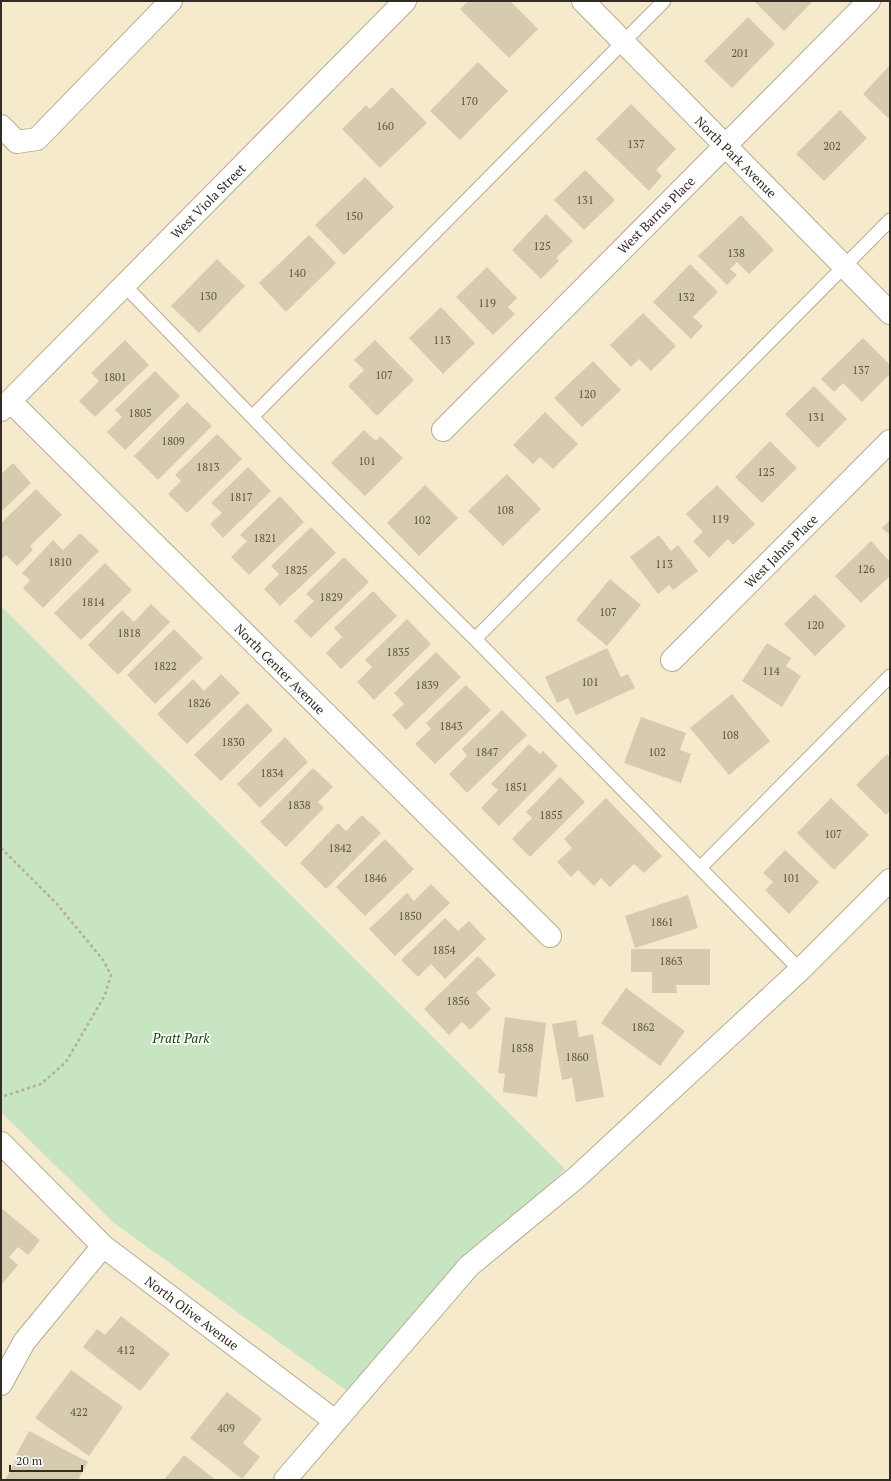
<svg xmlns="http://www.w3.org/2000/svg" width="891" height="1481" viewBox="0 0 891 1481" font-family="'PT Serif',serif">
  <rect width="100%" height="100%" fill="#f6eacd"/>
  <path fill="#c8e5c2" d="M1 606 565 1169 347 1391 114 1223 1 1112Z"/>
  <path fill="#d7cbaf" d="M468 1H510L538 29 509 58 460 9Z
    M754 1H813L784 31Z
    M748 17 775 44 732 88 704 61Z
    M478 62 508 91 460 140 430 111Z
    M890 65V116L888 118 863 94Z
    M392 87 427 123 380 168 342 129 366 105 370 109Z
    M631 104 676 149 656 170 662 176 649 191 596 139Z
    M840 110 867 138 824 181 796 154Z
    M585 170 615 200 584 230 554 200Z
    M365 177 394 207 344 255 315 225Z
    M546 214 573 241 556 258 559 261 541 279 512 250Z
    M741 215 774 250 749 274 737 262 730 269 737 275 727 285 698 256Z
    M309 235 336 263 286 312 259 283Z
    M217 259 245 286 199 333 171 306Z
    M690 264 718 292 693 317 703 326 691 339 653 302Z
    M487 267 517 298 508 307 515 314 493 335 456 297Z
    M441 307 475 343 443 374 409 338Z
    M643 313 676 346 651 371 639 359 631 367 610 345Z
    M863 338 890 365V374L862 402 843 383 834 392 821 379Z
    M125 340 149 365 95 417 79 401 99 381 91 373Z
    M375 340 414 380 377 416 348 386 364 370 354 360Z
    M593 361 621 390 582 427 554 398Z
    M155 371 180 396 125 450 107 432 122 417 115 410Z
    M814 386 847 419 818 448 785 414Z
    M187 402 212 426 158 480 134 456Z
    M545 412 578 444 553 469 540 457 533 464 513 445Z
    M364 430 376 441 380 436 403 458 365 496 331 463Z
    M217 434 242 459 187 513 168 494 181 481 175 475Z
    M770 441 797 468 762 503 735 477Z
    M13 463 31 483 1 512V472L2 473Z
    M248 467 271 491 223 538 210 524 222 513 211 503Z
    M507 474 541 509 503 546 468 511Z
    M425 485 458 518 419 556 387 523Z
    M717 485 755 524 733 545 728 539 709 558 693 541 703 532 686 514Z
    M36 489 62 515 30 546 33 550 17 566 6 555 1 560V523Z
    M280 496 304 522 249 575 231 557 247 541 240 535Z
    M890 520V535L882 528Z
    M311 527 336 553 280 606 264 589 279 574 271 566Z
    M80 533 99 551 43 608 23 588 30 580 22 573 53 540 63 550Z
    M659 535 671 551 678 545 698 571 673 590 669 585 658 594 630 557Z
    M871 541 890 562V576L861 603 835 576Z
    M344 557 369 582 311 638 294 621 314 601 306 594Z
    M105 563 132 590 81 640 54 613Z
    M610 579 641 605 607 646 576 620Z
    M373 591 397 616 341 669 326 653 342 637 334 628Z
    M815 594 846 626 815 656 784 624Z
    M151 604 170 622 118 675 88 645 122 610 134 622Z
    M407 619 431 644 374 700 357 682 372 667 365 660Z
    M174 629 203 658 155 704 127 675Z
    M767 643 791 658 786 666 801 676 782 707 742 681Z
    M607 648 621 677 628 674 635 688 576 715 568 698 557 703 545 677Z
    M436 652 461 677 406 730 392 715 404 704 394 693Z
    M221 674 240 693 187 744 157 714 193 679 204 691Z
    M466 685 491 710 435 764 415 744 431 729 426 723Z
    M732 694 770 741 729 775 690 728Z
    M247 703 273 730 221 781 194 755Z
    M502 710 527 735 467 793 449 774 467 756 462 749Z
    M641 717 686 733 680 750 691 754 681 783 624 763Z
    M285 737 308 762 260 808 237 784Z
    M529 744 540 754 543 751 558 766 499 826 481 808 498 790 491 784Z
    M887 754 890 757V811L886 815 856 785Z
    M313 768 333 787 318 802 324 808 286 847 260 822Z
    M560 777 585 802 530 857 512 839 532 818 526 812Z
    M606 798 662 856 644 873 634 864 610 887 601 878 594 886 578 870 571 877 557 862 572 848 564 839Z
    M831 798 869 835 834 870 797 833Z
    M362 815 381 833 326 889 300 863 338 823 346 831Z
    M385 839 414 869 365 916 336 887Z
    M785 850 819 882 789 914 765 890 773 882 763 873Z
    M431 884 450 903 395 956 369 929 407 893 414 901Z
    M688 895 698 928 635 948 625 916Z
    M445 918 458 931 469 921 486 939 445 979 431 964 418 977 401 960Z
    M631 949H710V985H676L677 993H652V972H631Z
    M478 956 496 975 476 993 491 1009 470 1030 462 1022 449 1035 424 1009Z
    M626 988 685 1031 660 1066 601 1023Z
    M505 1017 546 1023 537 1097 503 1092 505 1074 498 1073Z
    M576 1020 579 1037 593 1034 604 1097 576 1102 572 1078 562 1080 552 1024Z
    M1 1208 40 1240 28 1255 18 1247 9 1257 18 1265 2 1284H1Z
    M121 1316 170 1354 140 1391 83 1347 97 1329 105 1335Z
    M71 1370 123 1407 89 1456 35 1418Z
    M227 1392 262 1419 243 1443 260 1457 242 1479 190 1438Z
    M29 1431 88 1462 78 1480H5L18 1456 16 1455Z
    M184 1455 216 1480H164Z"/>
  <g fill="none" stroke-linecap="round" stroke-linejoin="round">
    <defs>
      <path id="lane" d="M125 286 290 456 475 639 800 970
        M252 417 664 1
        M475 639 890 220
        M700 868 890 676"/>
      <path id="street" d="M583 1 890 313
        M1 126 17 142 37 139 171 1
        M11 402 550 936
        M1 410 405 1
        M443 430 869 1
        M672 660 890 441
        M1 1143 103 1246 335 1421
        M1 1384 24 1342 103 1246
        M285 1480 469 1266 577 1177 800 970 890 880"/>
    </defs>
    <use href="#lane" stroke="#b7ab90" stroke-width="15"/>
    <use href="#street" stroke="#b7ab90" stroke-width="24"/>
    <path stroke="#b6ad95" stroke-width="2.5" stroke-dasharray="3 3" stroke-linecap="butt" d="M1 848 57 904 103 960 111 975 105 995 66 1062 41 1084 1 1097"/>
    <use href="#lane" stroke="#fff" stroke-width="13"/>
    <use href="#street" stroke="#fff" stroke-width="22"/>
  </g>
  <g text-anchor="middle" dominant-baseline="central" stroke-width="3.5" stroke-linejoin="round" paint-order="stroke">
    <g font-size="11" fill="#5a5445">
      <text x="740" y="53">201</text>
      <text x="469" y="101">170</text>
      <text x="385" y="126">160</text>
      <text x="636" y="144">137</text>
      <text x="832" y="146">202</text>
      <text x="585" y="200">131</text>
      <text x="354" y="216">150</text>
      <text x="542" y="246">125</text>
      <text x="736" y="253">138</text>
      <text x="297" y="273">140</text>
      <text x="208" y="296">130</text>
      <text x="686" y="297">132</text>
      <text x="487" y="303">119</text>
      <text x="442" y="340">113</text>
      <text x="861" y="370">137</text>
      <text x="384" y="375">107</text>
      <text x="115" y="377">1801</text>
      <text x="587" y="394">120</text>
      <text x="140" y="413">1805</text>
      <text x="816" y="417">131</text>
      <text x="173" y="441">1809</text>
      <text x="367" y="461">101</text>
      <text x="208" y="467">1813</text>
      <text x="766" y="472">125</text>
      <text x="241" y="497">1817</text>
      <text x="505" y="510">108</text>
      <text x="720" y="519">119</text>
      <text x="422" y="520">102</text>
      <text x="265" y="538">1821</text>
      <text x="60" y="562">1810</text>
      <text x="664" y="564">113</text>
      <text x="866" y="569">126</text>
      <text x="296" y="570">1825</text>
      <text x="331" y="597">1829</text>
      <text x="93" y="602">1814</text>
      <text x="608" y="612">107</text>
      <text x="815" y="625">120</text>
      <text x="129" y="633">1818</text>
      <text x="398" y="652">1835</text>
      <text x="165" y="666">1822</text>
      <text x="771" y="671">114</text>
      <text x="590" y="682">101</text>
      <text x="427" y="685">1839</text>
      <text x="199" y="703">1826</text>
      <text x="451" y="726">1843</text>
      <text x="730" y="735">108</text>
      <text x="233" y="742">1830</text>
      <text x="487" y="752">1847</text>
      <text x="657" y="752">102</text>
      <text x="272" y="773">1834</text>
      <text x="516" y="787">1851</text>
      <text x="299" y="805">1838</text>
      <text x="551" y="815">1855</text>
      <text x="833" y="834">107</text>
      <text x="340" y="848">1842</text>
      <text x="375" y="878">1846</text>
      <text x="791" y="878">101</text>
      <text x="410" y="916">1850</text>
      <text x="662" y="922">1861</text>
      <text x="444" y="950">1854</text>
      <text x="671" y="961">1863</text>
      <text x="458" y="1001">1856</text>
      <text x="643" y="1027">1862</text>
      <text x="522" y="1048">1858</text>
      <text x="577" y="1057">1860</text>
      <text x="126" y="1350">412</text>
      <text x="79" y="1412">422</text>
      <text x="226" y="1428">409</text>
    </g>
    <g font-size="13" fill="#312d22" stroke="#fff">
      <text transform="translate(736 157) rotate(45)">North Park Avenue</text>
      <text transform="translate(208 201) rotate(-45)">West Viola Street</text>
      <text transform="translate(656 215) rotate(-45)">West Barrus Place</text>
      <text transform="translate(781 551) rotate(-45)">West Jahns Place</text>
      <text transform="translate(280 669) rotate(45)">North Center Avenue</text>
      <text transform="translate(192 1313) rotate(37)">North Olive Avenue</text>
    </g>
    <g font-size="13" font-style="italic" fill="#154309" stroke="#fff">
      <text x="181" y="1038">Pratt Park</text>
    </g>
  </g>
  <rect width="891" height="1481" fill="none" stroke="#312d22" stroke-width="4"/>
  <path d="M10 1465v6h72v-6" fill="none" stroke="#312d22" stroke-width="2"/>
  <text x="16" y="1465" font-size="12" fill="#312d22" stroke="#ffffff" stroke-width="3" paint-order="stroke">20 m</text>
</svg>
